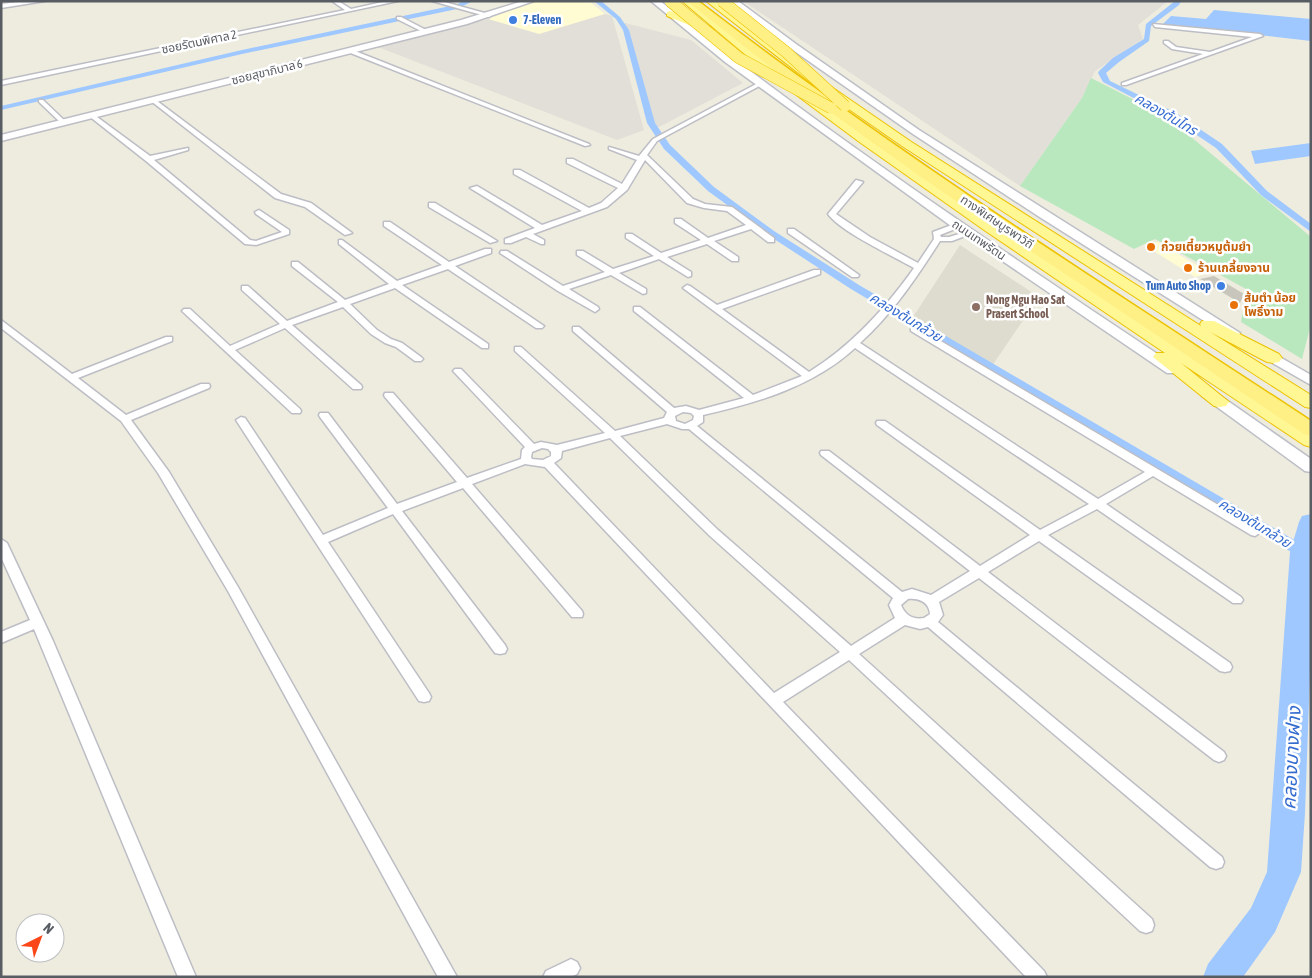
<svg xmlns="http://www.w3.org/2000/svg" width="1312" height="978" viewBox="0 0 1312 978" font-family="'Asap Condensed','Noto Sans Thai',sans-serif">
  <rect width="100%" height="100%" fill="#eeecdf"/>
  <path fill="#fffbd3" d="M535 1H589L605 14 542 35 488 19Z
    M1158 242 1210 273 1195 277 1144 245Z"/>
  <path fill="#e1dfd7" d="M743 1H1168L1138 25 1143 39 1095 71 1082 98 1020 186Z
    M605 14 612 16 644 130 617 140 378 47 488 19 539 34Z
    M625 23 691 40 743 83 659 127H652L623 24Z"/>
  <path fill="#dddcce" d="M960 245 1039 297 992 366 913 317Z"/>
  <path fill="#b9e8bf" d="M1091 78 1166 116 1311 237V324L1302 359 1241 322 1246 289 1155 239 1134 249 1020 186 1082 98Z"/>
  <path fill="#9ec8ff" d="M1214 10 1311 19V41L1163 24 1171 16 1206 19Z
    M1311 143V156L1255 164 1251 151Z"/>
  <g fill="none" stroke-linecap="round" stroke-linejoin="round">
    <path fill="#9ec8ff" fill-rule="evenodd" d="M464 1H473L457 9 242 54 1 110V106L242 50 455 5Z
      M594 1H601L620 17 629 30 655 123 670 145 714 187 774 231 859 285 1308 548 1310 552 1308 556H1298L851 289 768 235 708 191 664 149 647 123 623 30 616 19Z
      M1175 1H1181L1179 5 1151 26 1149 41 1119 62 1106 73 1110 81 1176 113 1222 144 1267 191 1311 224V232L1261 195 1216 148 1170 117 1103 82 1098 73 1099 71 1113 58 1144 39 1146 24Z"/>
    <path fill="#9ec8ff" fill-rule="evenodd" d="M1311 514V646L1305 813 1301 872 1275 932 1243 977H1203L1208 964 1251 908 1267 872 1290 552 1299 522 1302 516Z"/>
  </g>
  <path fill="#c8c6bc" d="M1214 276 1244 294 1240 303 1200 279Z"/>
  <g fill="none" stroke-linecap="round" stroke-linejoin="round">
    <defs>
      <path id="minor" d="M28 1H45L1 8V4Z
        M332 1H338L351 9 387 1H398L1 85V81L345 10Z
        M432 1H441L492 15 489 17Z
        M397 17H401L430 32 425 33 397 19Z
        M1153 24 1260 34 1263 36 1126 85H1122V83L1203 54 1172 49 1164 43V41H1168L1176 47 1210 52 1252 37 1155 27Z
        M350 49 589 144 590 145 585 146 348 52Z
        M760 82 765 83 657 141 647 155 693 199 705 204 732 207 774 238V242H768L751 229 714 241 738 257V261H732L707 244 667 257 691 272V276L688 277 659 259 619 273 646 289V293L643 294 611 275 569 289 598 307 599 309 595 312 558 291 500 253 501 251H507L563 286 605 272 577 255V251H583L613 269 654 256 626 238V234H632L661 253 701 240 675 223V219H681L708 238 746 225 727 211 704 208 687 203 645 160 627 190 607 207 533 234 544 240V244H541L526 237 511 243H505V239L535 228 470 188 477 186 542 225 582 211 514 174V170H520L589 208 601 203 618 188 567 163V159H573L622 184 637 160 609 149V147L639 156 653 139Z
        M153 98 281 194 311 203 352 233 345 235 305 207 275 198 151 101V99Z
        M39 100H43L65 121V123H61L39 102Z
        M89 114H93L150 156 188 148V150L154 160 250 240 256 241 282 232 256 214 255 212 259 210 289 230V234L256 245 245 244 146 161 89 116Z
        M856 180 863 182 836 214 870 237 918 263 934 239 933 232 957 223 961 225 960 227 940 235 941 237H949L969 231 973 233 952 241H940C917 277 893 313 860 343L1098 499 1145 472 911 331V327H917L1259 529 1261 532 1255 536 1251 535 1153 476 1106 504 1241 597 1243 600 1241 603H1233L1097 509 1048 535 1230 663 1232 667 1230 671 1225 672 1220 671 1039 541 988 572 1224 752 1226 756 1224 760 1219 762 1214 760 979 578 939 602 943 615 938 622 1222 857 1224 862 1222 867 1216 869 1210 867 928 627 920 629 905 625 859 654 1152 919 1154 925 1152 931 1146 933 1140 931 849 660 783 702 1044 971 1047 977H1026L545 467 525 464 472 484 582 611 583 614 582 617H572L463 488 402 511 505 645 507 649 505 653 500 654 495 653 393 514 328 542 429 693 431 697 429 701 424 702 419 701 236 420 241 417 245 418 323 535 388 508 320 417 319 415 320 413H328L397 504 457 482 385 397 384 395 385 393H393L467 478 521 459 522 450 525 447 455 373 453 371 455 369H461L534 444 541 442 557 445 605 433 515 351V347H521L615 431 664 418 667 412 573 331V327H579L674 408 686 406 699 410 744 398 634 311V307H640L753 395 802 376 683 288 687 285 690 286 717 305 814 270H820V274L722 309 809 372C852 345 885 309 914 268 893 256 841 232 828 214ZM855 348 1089 504 1040 530 885 421H877L876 423 877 425 1030 535 980 566 829 451H821L820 453 821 455 970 571 931 595 912 589 902 592 697 426 703 422V415C757 403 814 386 855 348ZM683 412 691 413 694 416 693 420 685 424 676 421 675 416ZM667 424 682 429H689L893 598 889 605 895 618 851 646 718 530 620 436ZM610 438 710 536 840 652 774 693 554 463 561 458 562 451ZM542 448 548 449 551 452V456L543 460 532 459 531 457 532 452ZM908 599C919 598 929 602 930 614L924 618C913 620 905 615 901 605Z
        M429 203H435L497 241 490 243 429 207Z
        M384 222H390L449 262 485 249H491V253L455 266 544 326 542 328H536L448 269 402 285 488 344V348H482L395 288 350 304 377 330 391 339 402 343 421 357 423 359 421 361H415L396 347 385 343 371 334 343 307 292 325 361 385 362 387 361 389H353L285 328 235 350 300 409 301 411 300 413H292L182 311 184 309H190L230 346 280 324 242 290V286H248L287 321 338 302 292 266V262H298L345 300 389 284 339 244V240H342L397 281 442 265 384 226Z
        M788 229H794L859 275 858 277H852L788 233Z
        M1 320 72 374 166 337H172V341L78 378 126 415 201 384H209L210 386 209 388 131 420 169 472 238 587 457 977H438L228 591 158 473 121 421 1 328Z
        M1 539 7 543 53 641 196 977H178L34 629 1 643V632L30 620 1 557Z
        M571 959 577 962 580 968 577 974 571 977H543L546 971Z"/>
      <path id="tertiary" d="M523 1H534L467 24 1 141V135L461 20Z"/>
      <path id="secondary" d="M651 1H660C825 133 1001 250 1177 367L1179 370 1177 373H1167L951 226 725 62Z
        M729 1H738L796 44 919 130 1240 333 1238 336H1228L1038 216 913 134 790 48Z
        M1262 347 1311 375V385L1257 354 1255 351Z
        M1207 389 1212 390 1311 459V472L1305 471 1202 396 1200 393 1202 390Z"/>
      <path id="trunk" d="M682 1H692C724 28 756 54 789 80 956 207 1135 318 1311 432V447L1304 445 1181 363 1229 402 1226 406 1220 407 1214 406 1153 357 1156 353H1165L984 230 858 141 767 73Z
        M706 1H716L817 77 910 141 1201 326 1200 324 1202 321H1214L1279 354 1282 358 1279 362 1273 363 1267 362 1210 332 1311 395V408L1305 407 902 146 810 82Z
        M670 11 712 28 714 30 709 33 706 32 667 16V12Z"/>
      <path id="motorway" d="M687 1H698C895 153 1104 285 1311 421V436L1304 434 918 175 779 74Z"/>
    </defs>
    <use href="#minor" stroke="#bdbec5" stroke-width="3"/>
    <use href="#tertiary" stroke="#bdbec5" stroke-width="3"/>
    <use href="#secondary" stroke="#bdbfc7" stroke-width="3"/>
    <use href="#trunk" stroke="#edc200" stroke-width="2"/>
    <use href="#motorway" stroke="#edc200" stroke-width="3"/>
    <use href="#minor" fill="#fff" fill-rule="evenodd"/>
    <use href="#tertiary" fill="#fff" fill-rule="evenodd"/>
    <use href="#secondary" fill="#fff" fill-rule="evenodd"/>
    <use href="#trunk" fill="#fff694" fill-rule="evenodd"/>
    <use href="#motorway" fill="#fff085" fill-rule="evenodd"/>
    <defs>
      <path id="motorway-bridge" d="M670 1 739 58 831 108
        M722 1 786 52 845 106"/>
    </defs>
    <use href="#motorway-bridge" stroke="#edc200" stroke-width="12" stroke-linecap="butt"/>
    <use href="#motorway-bridge" stroke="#fff085" stroke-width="11"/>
  </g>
  <g fill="#3f7fe0" stroke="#fff" stroke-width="2">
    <circle cx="513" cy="20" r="5"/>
    <circle cx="1221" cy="286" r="5"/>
  </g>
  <g fill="#e8710a" stroke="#fff" stroke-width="2">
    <circle cx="1151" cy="247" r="5"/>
    <circle cx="1188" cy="268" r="5"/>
    <circle cx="1234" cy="305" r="5"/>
  </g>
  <circle fill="#8d6e63" stroke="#fff" stroke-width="2" cx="976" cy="307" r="5"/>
  <g text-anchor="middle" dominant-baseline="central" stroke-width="5" stroke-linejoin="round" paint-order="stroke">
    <g font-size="12" font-weight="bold" fill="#366cbe" stroke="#fff" text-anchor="start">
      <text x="523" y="20">7-Eleven</text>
      <text x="1211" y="286" text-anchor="end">Tum Auto Shop</text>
    </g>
    <g font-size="12" fill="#585c63" stroke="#fff">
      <text transform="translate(199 42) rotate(-12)">ซอยรัตนพิศาล 2</text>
      <text transform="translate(267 72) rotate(-14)">ซอยสุขาภิบาล 6</text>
      <text transform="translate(997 222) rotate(34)">ทางพิเศษบูรพาวิถี</text>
      <text transform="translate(979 240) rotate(34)">ถนนเทพรัตน</text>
    </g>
    <g font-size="12" font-weight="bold" fill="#c56008" stroke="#fff" text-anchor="start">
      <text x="1161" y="247">ก๋วยเตี๋ยวหมูต้มยำ</text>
      <text x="1198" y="268">ร้านเกลี้ยงจาน</text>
      <text x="1244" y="298">ส้มตำ น้อย<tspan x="1244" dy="14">โพธิ์งาม</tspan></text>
    </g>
    <g font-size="12" font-weight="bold" fill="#785e54" stroke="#fff" text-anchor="start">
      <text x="986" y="300">Nong Ngu Hao Sat<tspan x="986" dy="14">Prasert School</tspan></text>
    </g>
    <g font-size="14" font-style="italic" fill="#346bcf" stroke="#fff">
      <text transform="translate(1166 114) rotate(30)">คลองต้นไทร</text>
      <text transform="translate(906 317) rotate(31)">คลองต้นกล้วย</text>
      <text transform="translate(1255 523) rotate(31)">คลองต้นกล้วย</text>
    </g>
    <g font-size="19" font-style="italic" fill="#346bcf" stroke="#fff">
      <text transform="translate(1291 758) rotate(-87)">คลองบางฝาง</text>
    </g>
  </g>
  <rect width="1312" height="978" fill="none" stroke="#585c63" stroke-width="5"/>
  <g transform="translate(40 938) rotate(42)"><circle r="24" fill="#ffffff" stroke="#bcbec1"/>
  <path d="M0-4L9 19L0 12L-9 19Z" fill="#fb4718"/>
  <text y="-8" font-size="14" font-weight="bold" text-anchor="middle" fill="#585c63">N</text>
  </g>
</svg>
